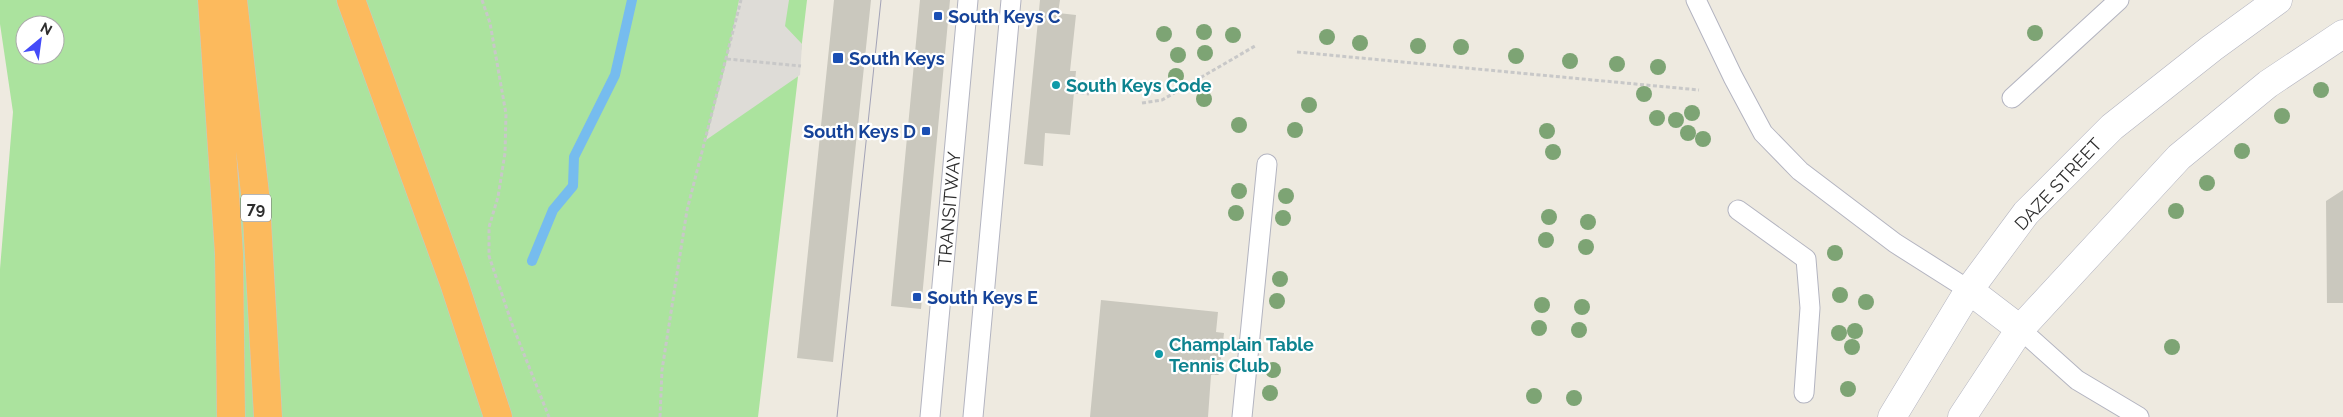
<svg xmlns="http://www.w3.org/2000/svg" width="2343" height="417" viewBox="0 0 2343 417" font-family="Raleway,sans-serif">
  <rect width="100%" height="100%" fill="#eeeae0"/>
  <path fill="#abe39e" fill-rule="evenodd" d="M0 0H807L758 417H0V269L13 112 0 24ZM25 25H55V55H25Z"/>
  <path fill="#dedcd7" d="M739 0H789L785 26 802 44 800 75 706 140 727 59Z"/>
  <g fill="none" stroke-linecap="round" stroke-linejoin="round">
    <path stroke="#76bcee" stroke-width="10" d="M532 261 553 210 573 186 574 157 615 75 632 0"/>
  </g>
  <path fill="#cac8be" d="M834 0H871L833 362 797 358Z
    M920 0H950L921 309 891 306Z
    M1040 0H1060L1058 13 1076 15 1070 71H1076L1070 135 1045 133 1043 166 1024 164Z
    M2343 190V303H2327L2326 201Z
    M1101 300 1218 312 1216 332 1224 333 1219 375H1211L1208 417H1090Z"/>
  <g fill="none" stroke-linecap="round" stroke-linejoin="round">
    <defs>
      <path id="lane" d="M1696 0 1733 77 1763 133 1800 171 1895 243 1969 290
        M2012 98 2119 0
        M1738 210 1806 259 1810 308 1804 393
        M2020 329 2077 380 2139 417
        M930 417 968 0
        M973 417 1011 0
        M1242 417 1267 164"/>
      <path id="secondary" d="M1969 290 2020 329
        M1892 417 1969 290 2026 213 2112 127 2212 48 2278 0
        M1962 417 2020 329 2179 157 2268 84 2343 34"/>
      <path id="highway" d="M212 0 229 254 231 417
        M233 0 256 202 268 417
        M351 0 454 283 498 417"/>
    </defs>
    <use href="#lane" stroke="#b3b4c0" stroke-width="21"/>
    <use href="#secondary" stroke="#b3b4c0" stroke-width="29"/>
    <use href="#highway" stroke="#c8c8c8" stroke-width="29"/>
    <path stroke="#c8c8c8" stroke-width="3" stroke-dasharray="4 2.5" stroke-linecap="butt" d="M482 0 490 23 506 114 505 153 498 197 489 227V256L512 324 549 417
      M1297 52 1699 90
      M727 59 801 66
      M1074 92 1089 94
      M1142 103 1162 100 1255 46
      M660 417 662 370 687 210 741 0"/>
    <use href="#lane" stroke="#fff" stroke-width="19"/>
    <use href="#secondary" stroke="#fff" stroke-width="28"/>
    <use href="#highway" stroke="#fcba5d" stroke-width="28"/>
    <path stroke="#a3a3b7" stroke-width="1" d="M837 417 881 0"/>
  </g>
  <g fill="#7da474">
    <circle cx="1204" cy="32" r="8"/>
    <circle cx="2035" cy="33" r="8"/>
    <circle cx="1164" cy="34" r="8"/>
    <circle cx="1233" cy="35" r="8"/>
    <circle cx="1327" cy="37" r="8"/>
    <circle cx="1360" cy="43" r="8"/>
    <circle cx="1418" cy="46" r="8"/>
    <circle cx="1461" cy="47" r="8"/>
    <circle cx="1205" cy="53" r="8"/>
    <circle cx="1178" cy="55" r="8"/>
    <circle cx="1516" cy="56" r="8"/>
    <circle cx="1570" cy="61" r="8"/>
    <circle cx="1617" cy="64" r="8"/>
    <circle cx="1658" cy="67" r="8"/>
    <circle cx="1176" cy="76" r="8"/>
    <circle cx="2321" cy="90" r="8"/>
    <circle cx="1644" cy="94" r="8"/>
    <circle cx="1204" cy="99" r="8"/>
    <circle cx="1309" cy="105" r="8"/>
    <circle cx="1692" cy="113" r="8"/>
    <circle cx="2282" cy="116" r="8"/>
    <circle cx="1657" cy="118" r="8"/>
    <circle cx="1676" cy="120" r="8"/>
    <circle cx="1239" cy="125" r="8"/>
    <circle cx="1295" cy="130" r="8"/>
    <circle cx="1547" cy="131" r="8"/>
    <circle cx="1688" cy="133" r="8"/>
    <circle cx="1703" cy="139" r="8"/>
    <circle cx="2242" cy="151" r="8"/>
    <circle cx="1553" cy="152" r="8"/>
    <circle cx="2207" cy="183" r="8"/>
    <circle cx="1239" cy="191" r="8"/>
    <circle cx="1286" cy="196" r="8"/>
    <circle cx="2176" cy="211" r="8"/>
    <circle cx="1236" cy="213" r="8"/>
    <circle cx="1549" cy="217" r="8"/>
    <circle cx="1283" cy="218" r="8"/>
    <circle cx="1588" cy="222" r="8"/>
    <circle cx="1546" cy="240" r="8"/>
    <circle cx="1586" cy="247" r="8"/>
    <circle cx="1835" cy="253" r="8"/>
    <circle cx="1280" cy="279" r="8"/>
    <circle cx="1840" cy="295" r="8"/>
    <circle cx="1277" cy="301" r="8"/>
    <circle cx="1866" cy="302" r="8"/>
    <circle cx="1542" cy="305" r="8"/>
    <circle cx="1582" cy="307" r="8"/>
    <circle cx="1539" cy="328" r="8"/>
    <circle cx="1579" cy="330" r="8"/>
    <circle cx="1855" cy="331" r="8"/>
    <circle cx="1839" cy="333" r="8"/>
    <circle cx="1852" cy="347" r="8"/>
    <circle cx="2172" cy="347" r="8"/>
    <circle cx="1273" cy="370" r="8"/>
    <circle cx="1848" cy="389" r="8"/>
    <circle cx="1270" cy="393" r="8"/>
    <circle cx="1534" cy="396" r="8"/>
    <circle cx="1574" cy="398" r="8"/>
  </g>
  <g fill="#1a4fb4" stroke="#fff" stroke-width="2">
    <rect x="933" y="11" width="10" height="10" rx="2.5"/>
    <rect x="832" y="52" width="12" height="12" rx="2.5"/>
    <rect x="921" y="126" width="10" height="10" rx="2.5"/>
    <rect x="912" y="292" width="10" height="10" rx="2.5"/>
  </g>
  <g fill="#0f9aa8" stroke="#fff" stroke-width="2">
    <circle cx="1056" cy="85" r="5"/>
    <circle cx="1159" cy="354" r="5"/>
  </g>
  <g text-anchor="middle" dominant-baseline="central" stroke-width="4.5" stroke-linejoin="round" paint-order="stroke">
    <rect fill="#fff" stroke="#6c6c6c" stroke-width="1" x="241" y="194.5" width="30" height="27" rx="4"/>
    <g font-size="16" font-weight="bold" fill="#2d2d2d">
      <text x="256" y="208">79</text>
    </g>
    <g font-size="18" font-weight="bold" fill="#164399" stroke="#fff" text-anchor="start">
      <text x="948" y="16">South Keys C</text>
      <text x="849" y="58">South Keys</text>
      <text x="916" y="131" text-anchor="end">South Keys D</text>
      <text x="927" y="297">South Keys E</text>
    </g>
    <g font-size="18" font-weight="bold" fill="#0d838f" stroke="#fff" text-anchor="start">
      <text x="1066" y="85">South Keys Code</text>
      <text x="1169" y="344">Champlain Table<tspan x="1169" dy="21">Tennis Club</tspan></text>
    </g>
    <g font-size="18" fill="#2d2d2d" stroke="#fff">
      <text transform="translate(2058 184) rotate(-47)">DAZE STREET</text>
      <text transform="translate(949 209) rotate(-85)">TRANSITWAY</text>
    </g>
  </g>
  <g transform="translate(40 40) rotate(29)"><circle r="24" fill="#ffffff" stroke="#ababab"/>
  <path d="M0-4L9 19L0 12L-9 19Z" fill="#444bf8"/>
  <text y="-8" font-size="14" font-weight="bold" text-anchor="middle" fill="#2d2d2d">N</text>
  </g>
</svg>
